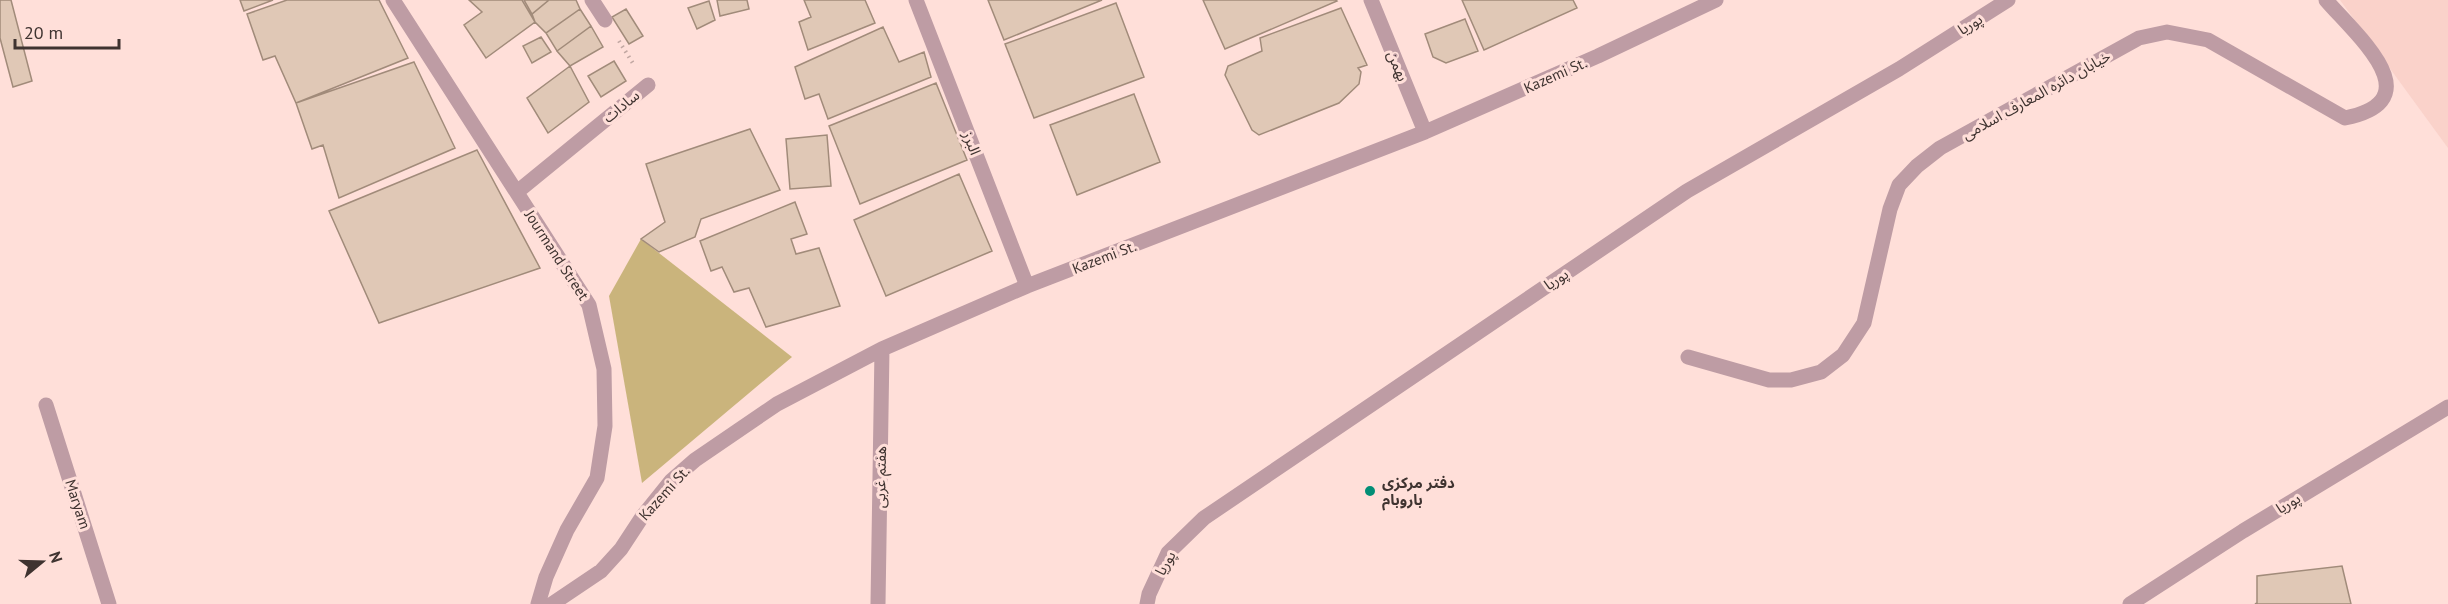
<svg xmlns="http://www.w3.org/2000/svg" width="2448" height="604" viewBox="0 0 2448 604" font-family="'PT Sans','Noto Sans Arabic',sans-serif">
  <rect width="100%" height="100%" fill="#ffdfd9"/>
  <path fill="#fad2ca" d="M2340 0H2448V148Z"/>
  <path fill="#cab47c" d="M641 239 792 357 642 483 609 296Z"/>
  <path fill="#e0c8b6" stroke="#a18b7a" stroke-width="1.5" d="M0 0H11L32 81 13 87 0 38Z
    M240 0H273L244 11Z
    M287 0H379L408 58 296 103 275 56 263 60 247 14Z
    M469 0H522L535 22 486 58 464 25 482 12Z
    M524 0H549L532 14Z
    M549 0H576L580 9 546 33 535 22 532 14Z
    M717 0H747L749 9 720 16Z
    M804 0H865L875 23 808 50 799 22 811 17Z
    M988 0H1102L1004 40Z
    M1203 0H1336L1337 1 1225 49Z
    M1462 0H1573L1577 8 1484 50Z
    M709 1 715 20 697 29 688 8Z
    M1116 3 1144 77 1034 118 1005 44Z
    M1341 8 1367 65 1358 68 1361 72 1359 84 1339 103 1259 135 1252 130 1225 75 1228 66 1262 51 1260 38Z
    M580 9 591 26 557 51 546 33Z
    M626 9 643 36 629 44 612 17Z
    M1465 19 1478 51 1446 63 1433 57 1425 34Z
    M591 26 603 47 570 66 557 51Z
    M883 27 899 62 924 52 931 77 828 119 819 94 805 99 795 67Z
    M541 37 551 52 532 63 523 46Z
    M614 61 626 81 601 97 588 76Z
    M414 62 455 148 339 198 323 145 312 149 296 103Z
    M570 66 589 102 548 133 527 98Z
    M936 83 967 160 860 204 829 126Z
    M1134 94 1160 162 1077 195 1050 125Z
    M750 129 780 190 701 219 695 237 659 252 641 239 665 222 646 164Z
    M827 135 831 186 790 189 786 139Z
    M477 150 540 268 379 323 329 211Z
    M959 174 992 251 886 296 854 220Z
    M795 202 807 234 791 239 796 254 819 248 840 306 766 327 749 288 734 292 722 267 711 271 700 241Z
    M2342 566 2351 604H2255L2257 603V576Z"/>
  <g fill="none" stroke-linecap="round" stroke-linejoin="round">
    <path stroke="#c1a7a2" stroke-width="4" stroke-dasharray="1.5 4.5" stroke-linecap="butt" d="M619 41 634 65"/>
    <path stroke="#be9ca4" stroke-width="15" d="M393 0 589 305 604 369 605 426 597 478 567 530 546 577 538 604
      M592 0 605 20
      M916 0 1027 286
      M1371 0 1425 132
      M517 192 648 85
      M1688 357 1769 380H1791L1821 372 1843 355 1864 323 1890 209 1899 185 1917 166 1940 148 2139 38 2167 32 2208 40 2345 118C2434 100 2356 35 2326 0
      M46 405 109 604
      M552 604 601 571 621 549 642 517 671 481 695 460 777 404 882 349 1027 286 1425 132 1598 56 1716 0
      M878 604 882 349
      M1147 604 1149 594 1168 553 1204 518 1687 191 1899 69 2008 0
      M2130 604 2243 531 2448 407"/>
  </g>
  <circle fill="#028e76" stroke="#ffdfd9" stroke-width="2" cx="1370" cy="491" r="6"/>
  <g text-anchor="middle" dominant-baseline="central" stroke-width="6" stroke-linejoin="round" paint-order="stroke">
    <g font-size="15" fill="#3f3330" stroke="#ffdfd9">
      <text transform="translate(1970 24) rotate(-32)">پوریا</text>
      <text transform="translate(1398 66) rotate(68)">بهمن</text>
      <text transform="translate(1555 75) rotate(-24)">Kazemi St.</text>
      <text transform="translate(2036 95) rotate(-29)">خیابان دائره المعارف اسلامی</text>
      <text transform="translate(621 106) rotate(-39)">سادات</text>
      <text transform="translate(972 143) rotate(69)">البرز</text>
      <text transform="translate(557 255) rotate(57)">Jourmand Street</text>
      <text transform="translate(1104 257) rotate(-21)">Kazemi St.</text>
      <text transform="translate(1556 279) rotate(-34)">پوریا</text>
      <text transform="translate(880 477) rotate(-89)">هفتم غربی</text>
      <text transform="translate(664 493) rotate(-48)">Kazemi St.</text>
      <text transform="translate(2288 503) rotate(-31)">پوریا</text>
      <text transform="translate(78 504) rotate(72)">Maryam</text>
      <text transform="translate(1165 563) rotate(-60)">پوریا</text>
    </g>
    <g font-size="15" font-weight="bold" fill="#3f3330" stroke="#ffdfd9" text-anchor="start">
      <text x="1382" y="482">دفتر مرکزی<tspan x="1382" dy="17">باروبام</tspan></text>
    </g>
  </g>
  <g transform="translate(42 562) rotate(71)" stroke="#ffdfd9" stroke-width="4.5" paint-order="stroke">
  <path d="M0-4.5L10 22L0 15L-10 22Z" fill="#3f3330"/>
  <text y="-9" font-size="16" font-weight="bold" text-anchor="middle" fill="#3f3330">N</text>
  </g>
  <path d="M15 39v9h104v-9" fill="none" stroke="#3f3330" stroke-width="3"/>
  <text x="24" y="39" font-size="18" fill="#3f3330" stroke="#ffdfd9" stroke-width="4.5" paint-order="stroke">20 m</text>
</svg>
